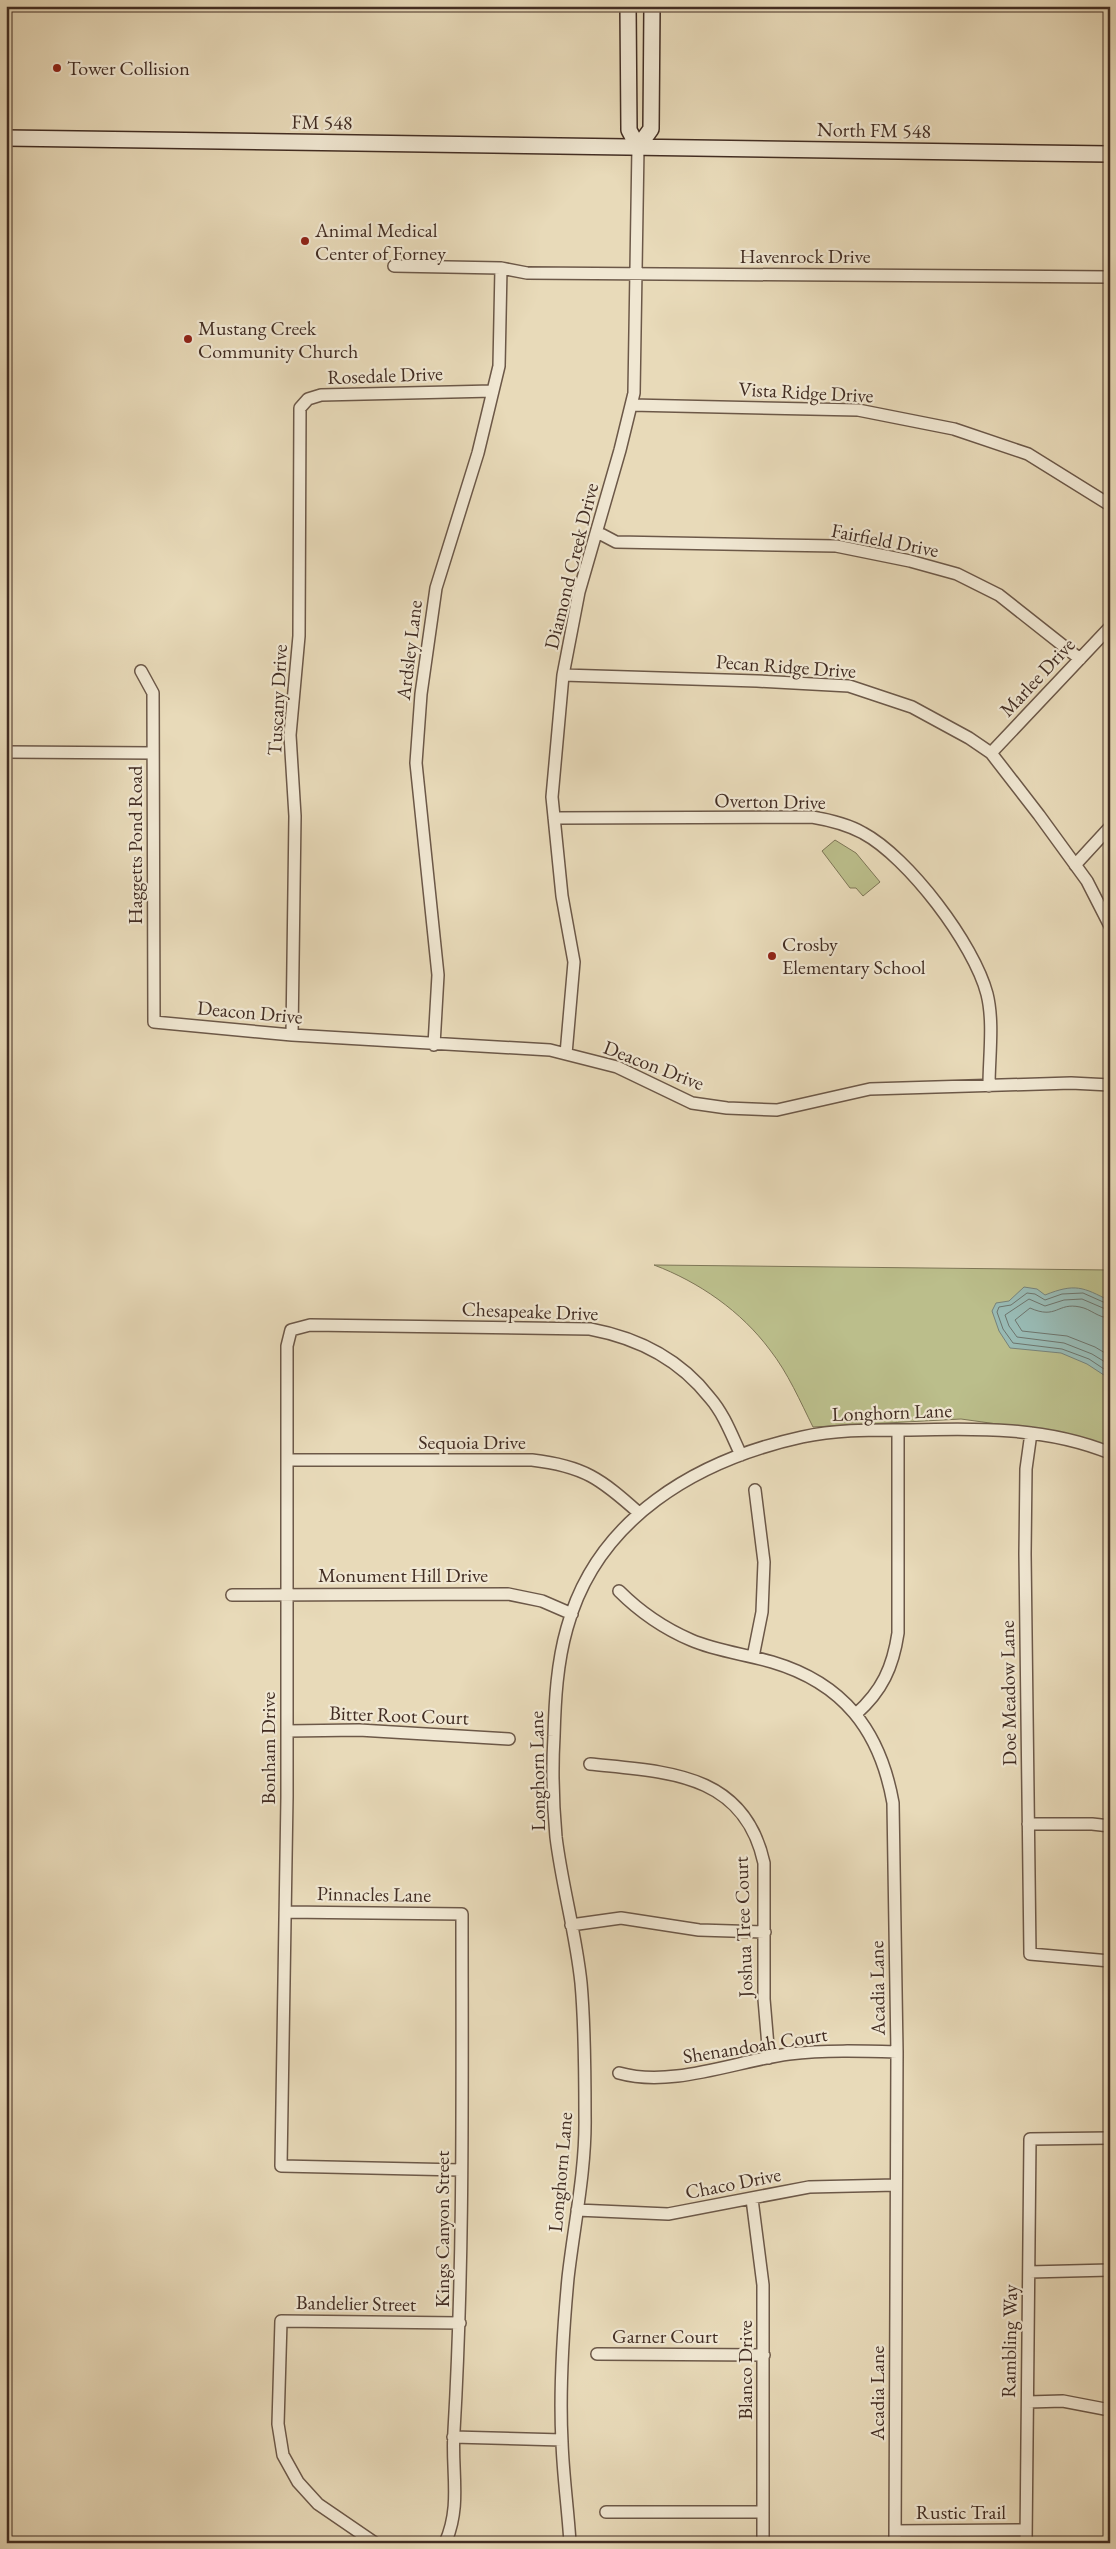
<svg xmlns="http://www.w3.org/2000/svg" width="1116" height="2549" viewBox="0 0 1116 2549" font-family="'EB Garamond',serif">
  <rect width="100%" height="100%" fill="#e8dab9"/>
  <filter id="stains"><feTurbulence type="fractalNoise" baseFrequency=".004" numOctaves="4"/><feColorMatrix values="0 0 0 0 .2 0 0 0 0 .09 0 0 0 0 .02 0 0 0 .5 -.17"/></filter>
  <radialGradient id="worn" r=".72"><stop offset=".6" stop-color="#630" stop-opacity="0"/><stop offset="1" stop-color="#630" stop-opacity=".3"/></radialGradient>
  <path fill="#bbbe8b" stroke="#7e7657" d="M835 840 856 853 880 882 863 896 856 888H850L822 851Z
    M654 1265 1110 1270V1448L1062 1433 961 1419 813 1427C800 1401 788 1373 770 1350 741 1311 699 1282 654 1265Z"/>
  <path fill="#98bab4" stroke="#76827a" d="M1024 1287 1037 1289 1045 1295C1075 1283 1083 1287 1110 1301V1379L1087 1364 1061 1353 1010 1348 999 1331 992 1311 996 1303 1009 1301Z"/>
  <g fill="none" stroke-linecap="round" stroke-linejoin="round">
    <path stroke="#6d746c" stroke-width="1" d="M1110 1305 1083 1293 1062 1294 1045 1300 1035 1294 1027 1293 1011 1305 999 1307 997 1312 1003 1329 1013 1343 1062 1349 1089 1359 1110 1373
      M1110 1311 1082 1299 1064 1300 1045 1306 1029 1299 1005 1315 1009 1326 1017 1337 1064 1343 1092 1354 1110 1365
      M1110 1318C1098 1318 1091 1309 1080 1307 1057 1302 1057 1320 1030 1308L1015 1320 1022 1331 1067 1336 1095 1347 1110 1356"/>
    <defs>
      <path id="minor" d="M394 266 501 268 527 273 1110 277
        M631 405 858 410 954 429 1028 454 1110 505
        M597 532 616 542 836 546 910 561 957 574 999 595 1080 659
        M141 671 153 693 154 1022 292 1035 550 1050 617 1067 692 1103 727 1108 777 1110 870 1089 1071 1083 1110 1085
        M563 675 757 681 849 686 912 707 969 738 991 753 1039 815 1087 881 1110 926
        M6 752 153 753
        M991 753 1110 627
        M554 818 812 817C830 820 847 824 863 833 908 857 974 944 987 994 994 1022 989 1057 989 1086
        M1075 865 1110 827
        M292 1035 295 816 290 735 299 636 300 408 308 399 321 395 493 391
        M434 1045 438 975 416 763 421 694 436 588 478 453 499 366 501 268
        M566 1054 574 962 562 896 552 797 563 675 579 592 620 450 634 393 638 147
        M1031 1433 1026 1469 1025 1554 1030 1954 1110 1961
        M289 1460H532C584 1466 601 1479 639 1513
        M619 1591C640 1612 663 1628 691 1640 716 1651 745 1654 772 1662 843 1683 880 1730 893 1803L897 2052 895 2543
        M232 1595 508 1594 542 1601 572 1614
        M753 1657 762 1612 764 1562 755 1490
        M856 1714C882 1691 893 1667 898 1633V1430
        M287 1731 359 1730 509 1739
        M590 1764C666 1772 744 1772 764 1863V1999L769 2058
        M1028 1824H1092L1110 1826
        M285 1912 462 1914C462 2086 464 2259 454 2431 451 2470 462 2506 445 2543
        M571 1925 621 1918 699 1930 765 1932
        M619 2073C672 2088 736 2061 789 2054 825 2050 861 2051 897 2052
        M461 2170 281 2166 287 1797V1346L291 1330 310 1325 590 1329C638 1338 679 1358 710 1398 724 1414 732 1436 741 1455
        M752 2199 763 2285V2543
        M577 2210 668 2214 809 2187 896 2185
        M1029 2272 1110 2270
        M597 2354 764 2355
        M1028 2402 1063 2401 1110 2410
        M453 2437 562 2440
        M606 2512H763
        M895 2531 1026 2530
        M375 2543 318 2504 298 2482 283 2455 278 2424 281 2321 460 2323
        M570 2543C568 2509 563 2475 562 2442 559 2388 563 2332 568 2278 574 2225 586 2170 585 2116 585 2072 585 2027 581 1983 576 1934 562 1886 556 1837 553 1804 552 1770 554 1736 555 1700 557 1663 567 1628 597 1518 697 1460 802 1437 839 1429 873 1430 910 1430 978 1428 1046 1427 1110 1453
        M1026 2543 1030 2139 1110 2138"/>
      <path id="secondary" d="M628 6 629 130 638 147
        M6 138 1110 154
        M638 147 651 129 652 6"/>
    </defs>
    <use href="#minor" stroke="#6c5848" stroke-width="14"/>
    <use href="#secondary" stroke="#422d23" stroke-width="18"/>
    <use href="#minor" stroke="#f0e7d2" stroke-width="11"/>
    <use href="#secondary" stroke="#f0e7d2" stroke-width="15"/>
  </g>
  <g fill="#8f2418" stroke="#f0e7d2" stroke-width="2">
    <circle cx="57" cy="68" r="5"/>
    <circle cx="305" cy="241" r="5"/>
    <circle cx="188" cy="339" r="5"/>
    <circle cx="772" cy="956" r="5"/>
  </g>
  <g text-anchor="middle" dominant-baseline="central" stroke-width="4.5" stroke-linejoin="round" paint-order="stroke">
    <g font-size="20" fill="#422d23" stroke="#f0e7d2" text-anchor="start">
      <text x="67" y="68">Tower Collision</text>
      <text x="315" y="230">Animal Medical<tspan x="315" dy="23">Center of Forney</tspan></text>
      <text x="198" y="328">Mustang Creek<tspan x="198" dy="23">Community Church</tspan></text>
      <text x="782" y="944">Crosby<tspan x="782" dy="23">Elementary School</tspan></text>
    </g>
    <g font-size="20" fill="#422d23" stroke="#f0e7d2">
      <text transform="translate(322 122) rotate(1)">FM 548</text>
      <text transform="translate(874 130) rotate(1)">North FM 548</text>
      <text x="805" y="256">Havenrock Drive</text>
      <text transform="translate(385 375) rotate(-2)">Rosedale Drive</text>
      <text transform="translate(806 392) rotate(3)">Vista Ridge Drive</text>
      <text transform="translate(885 540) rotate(11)">Fairfield Drive</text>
      <text transform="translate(571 566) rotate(-76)">Diamond Creek Drive</text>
      <text transform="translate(409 650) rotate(-83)">Ardsley Lane</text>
      <text transform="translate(786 666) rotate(4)">Pecan Ridge Drive</text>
      <text transform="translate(1037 677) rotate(-47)">Marlee Drive</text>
      <text transform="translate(277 700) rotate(-87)">Tuscany Drive</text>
      <text transform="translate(770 801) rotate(1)">Overton Drive</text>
      <text transform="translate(135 845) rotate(-90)">Haggetts Pond Road</text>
      <text transform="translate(250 1012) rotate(5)">Deacon Drive</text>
      <text transform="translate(654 1065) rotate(21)">Deacon Drive</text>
      <text transform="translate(530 1311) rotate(2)">Chesapeake Drive</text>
      <text transform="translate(892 1412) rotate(-2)">Longhorn Lane</text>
      <text x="472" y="1442">Sequoia Drive</text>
      <text x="403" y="1575">Monument Hill Drive</text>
      <text transform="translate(1008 1693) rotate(-91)">Doe Meadow Lane</text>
      <text transform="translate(399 1715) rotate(2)">Bitter Root Court</text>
      <text transform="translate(268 1748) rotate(-90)">Bonham Drive</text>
      <text transform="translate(537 1771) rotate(-91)">Longhorn Lane</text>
      <text transform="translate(374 1894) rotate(1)">Pinnacles Lane</text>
      <text transform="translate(743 1927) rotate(-92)">Joshua Tree Court</text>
      <text transform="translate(877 1988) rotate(-91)">Acadia Lane</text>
      <text transform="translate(755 2045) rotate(-9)">Shenandoah Court</text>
      <text transform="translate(560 2172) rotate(-85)">Longhorn Lane</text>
      <text transform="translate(733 2183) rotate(-11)">Chaco Drive</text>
      <text transform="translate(442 2229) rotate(-90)">Kings Canyon Street</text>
      <text transform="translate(356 2303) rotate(1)">Bandelier Street</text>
      <text x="665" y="2336">Garner Court</text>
      <text transform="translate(1009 2341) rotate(-89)">Rambling Way</text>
      <text transform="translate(745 2370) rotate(-90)">Blanco Drive</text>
      <text transform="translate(877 2393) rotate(-90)">Acadia Lane</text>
      <text x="961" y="2512">Rustic Trail</text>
    </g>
  </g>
  <rect width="1116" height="2549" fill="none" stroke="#e8dab9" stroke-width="25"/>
  <rect x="8" y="8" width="1101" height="2534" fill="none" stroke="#422d23" stroke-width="2.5"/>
  <rect x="12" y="12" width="1091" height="2524" fill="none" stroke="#422d23"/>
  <rect width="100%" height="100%" filter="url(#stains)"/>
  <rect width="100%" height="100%" fill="url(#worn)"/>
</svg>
